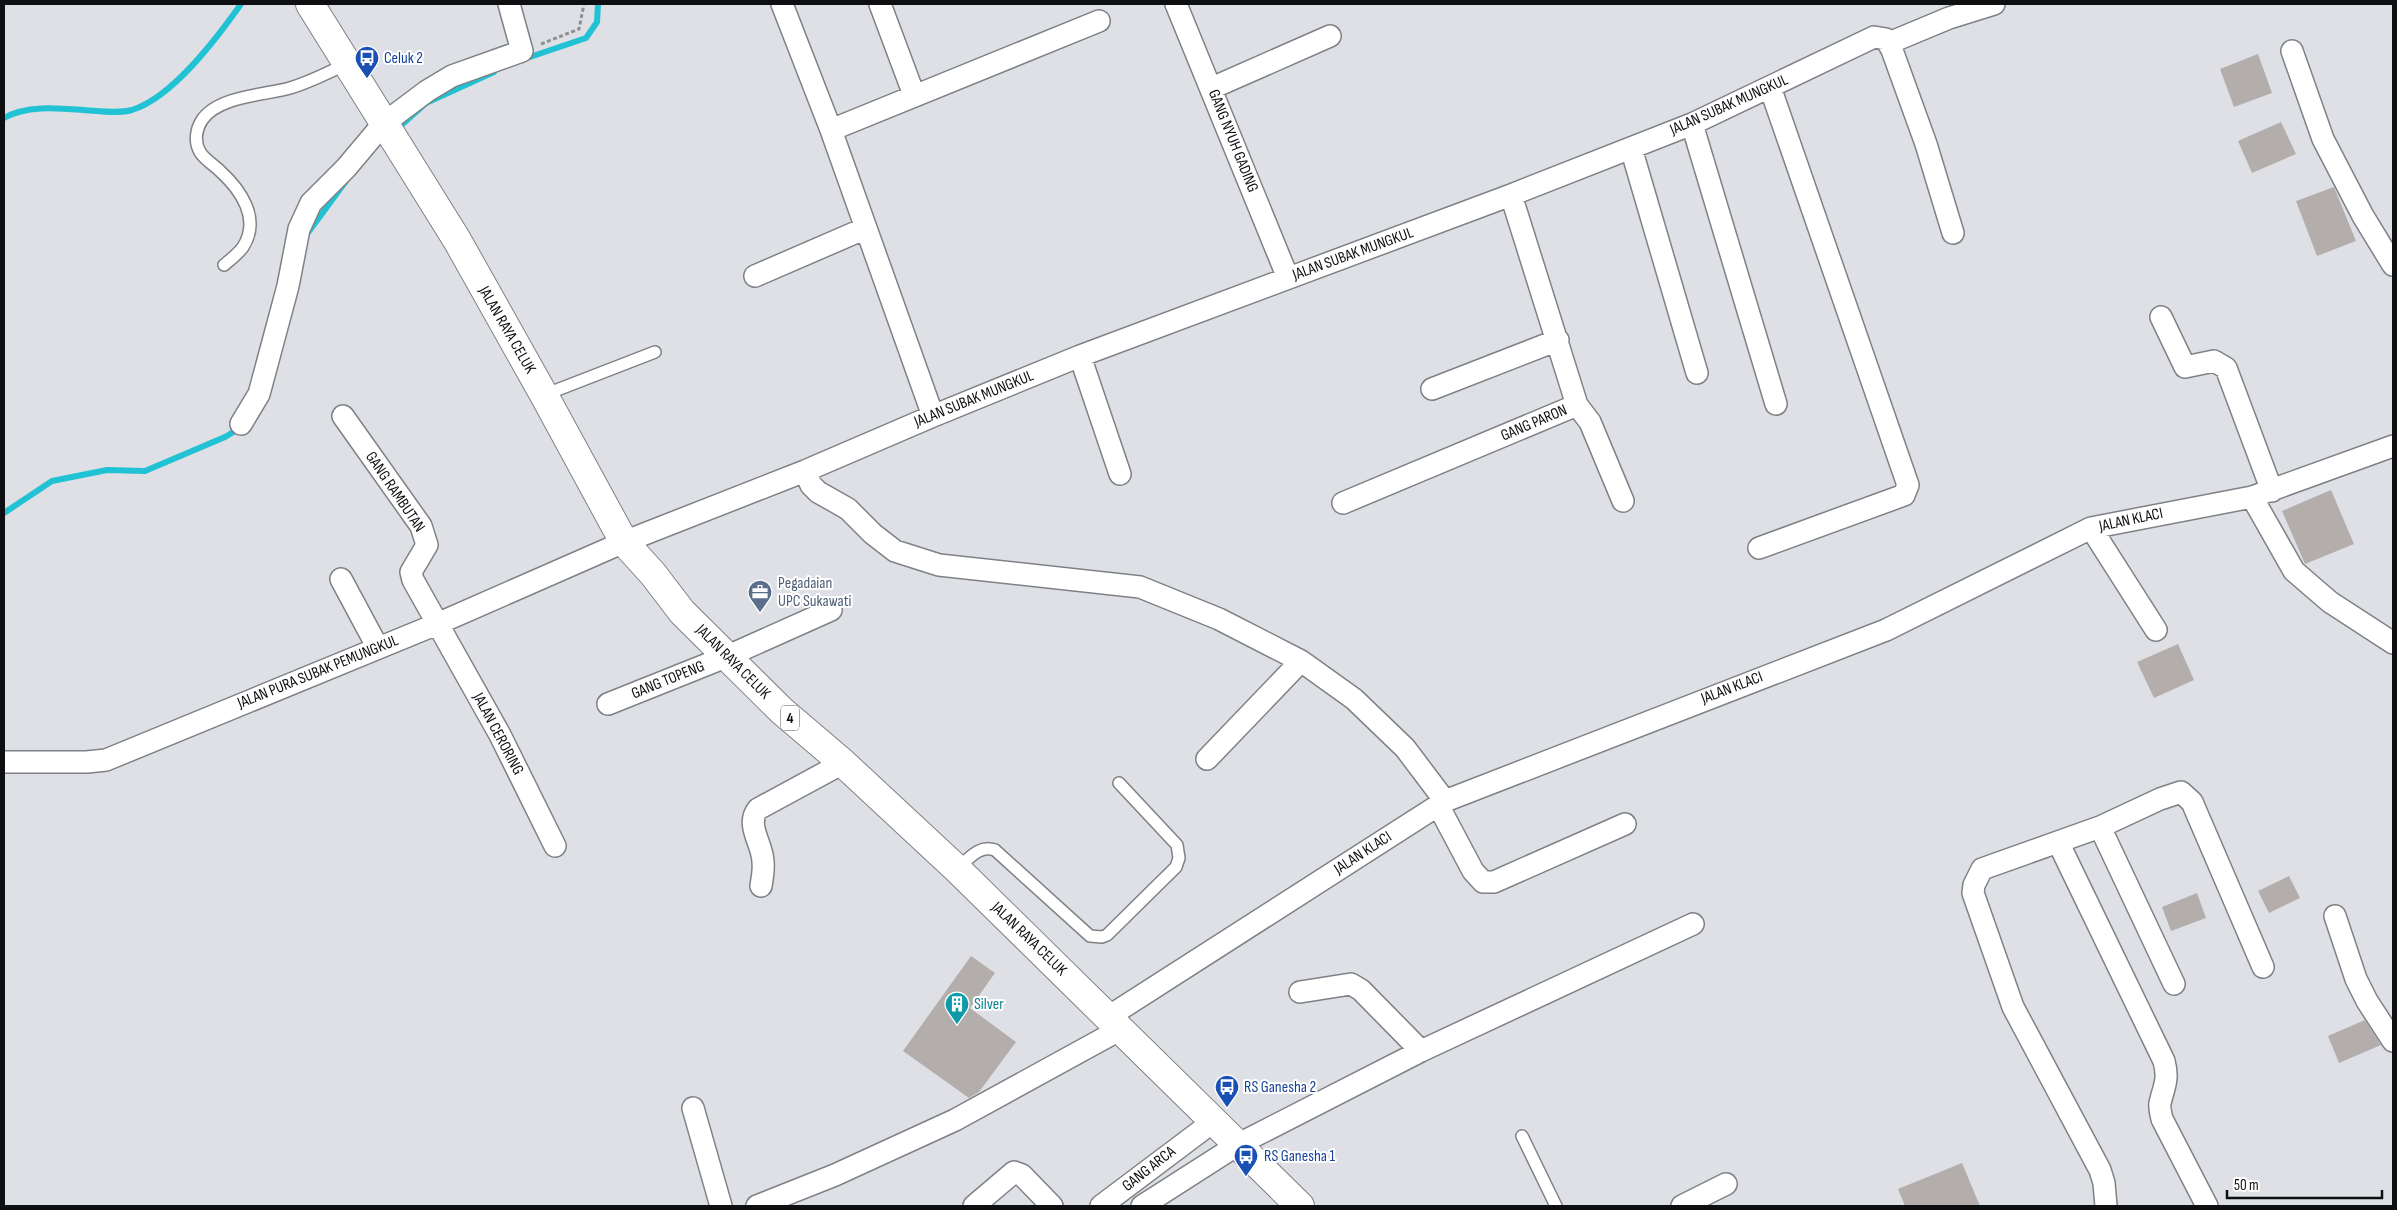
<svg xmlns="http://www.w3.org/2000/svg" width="2397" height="1210" viewBox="0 0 2397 1210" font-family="'Sofia Sans Condensed',sans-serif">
  <rect width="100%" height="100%" fill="#dee0e5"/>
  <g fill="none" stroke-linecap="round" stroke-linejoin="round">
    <path stroke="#21c2d3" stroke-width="6" d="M524 59 586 38 597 22 598 4
      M4 118C26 105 58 108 83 110 99 111 117 114 132 110 173 97 217 38 241 4
      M396 130 426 103 494 72
      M307 234 346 181
      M4 513 52 481 107 470 145 471 225 437 240 428"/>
  </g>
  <path fill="#b3aeab" d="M2258 54 2272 93 2234 107 2220 69Z
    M2281 122 2296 154 2252 173 2238 141Z
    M2334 187 2356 241 2317 256 2296 201Z
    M2331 490 2354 544 2305 564 2282 511Z
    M2178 644 2194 680 2154 698 2137 662Z
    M2289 876 2300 898 2269 913 2258 891Z
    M2197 893 2206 918 2171 931 2162 907Z
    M971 956 995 973 970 1008 1016 1042 979 1092 969 1098 903 1051Z
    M2365 1020 2381 1045 2339 1063 2328 1036Z
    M1962 1163 1980 1206H1905L1898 1189Z"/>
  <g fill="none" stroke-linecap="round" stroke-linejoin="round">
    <defs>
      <path id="service" d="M224 265C230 260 238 254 243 247 261 219 241 190 220 171 214 165 204 159 200 152 194 142 196 129 202 120 218 96 265 95 290 88 310 82 328 73 346 64
        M544 395 655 352
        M957 869C968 860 979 844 995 850L1090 936 1102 937 1107 935 1176 867 1179 858 1177 845 1119 783
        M1522 1136 1556 1206"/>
      <path id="minor" d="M782 4 831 130 933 416
        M880 4 914 95
        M1176 4 1288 278
        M1889 43 1949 18 1994 4
        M2292 51 2323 139 2363 216 2393 265
        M1212 88 1330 36
        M1692 124 1776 404
        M831 130 1099 21
        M1631 148 1697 373
        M1511 195 1577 405 1590 422 1623 501
        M755 276 866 228
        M2161 317 2185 367 2214 361 2226 368 2272 491
        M1080 356 1120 474
        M1432 389 1558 340
        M343 416 421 526 427 545 411 572 413 580 500 735 555 846
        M241 424 259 394 288 286 299 229 311 203 346 168 383 124 427 91 452 76 522 51 509 4
        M805 471 811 485 818 492 848 509 873 534 895 551 939 565 1140 587 1219 619 1301 661 1354 699 1405 748 1445 801
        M2252 497 2294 571 2330 602 2393 643
        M1343 503 1577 405
        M2091 528 2156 630
        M1759 548 1904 495 1908 485 1770 87
        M341 579 378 648
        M608 704 728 656 831 610
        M1207 759 1301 661
        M4 762H87L106 760 437 624 624 542 805 471 933 416 1080 356 1511 195 1692 124 1874 37 1886 39 1892 50 1926 144 1953 233
        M1438 805 1473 871 1483 882H1494L1625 824
        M2100 827 2174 984
        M2058 842 2164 1061C2169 1080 2164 1086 2160 1103 2159 1107 2161 1114 2162 1119L2207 1206
        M761 886C762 879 764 870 763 862 763 844 745 825 758 809L843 763
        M2335 916 2356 979 2367 1001 2393 1041
        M1300 992 1351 984 1361 990 1421 1051
        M1108 1017 1445 801 1886 630 2091 528 2252 497 2393 446
        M693 1108 721 1206
        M757 1206 835 1175 955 1120 1121 1029
        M974 1206 1014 1172 1022 1175 1052 1206
        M1101 1206 1214 1121
        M1142 1206 1239 1144 1421 1051 1693 924
        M1682 1206 1726 1184
        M2106 1206 2104 1183 2100 1170 2013 1007 1973 893 1974 885 1982 869 2100 827 2160 799 2181 792 2192 802 2263 967"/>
      <path id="trunk" d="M310 4 457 240 544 395 624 542 653 574 682 612 782 711 843 763 957 869 1300 1206"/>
    </defs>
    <use href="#service" stroke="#7e8185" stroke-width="14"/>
    <use href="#minor" stroke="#7e8185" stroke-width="24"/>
    <use href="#trunk" stroke="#7e8185" stroke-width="30"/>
    <path stroke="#8e9093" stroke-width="3" stroke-dasharray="4 2.5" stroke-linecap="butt" d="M541 44 579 29 584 4"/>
    <use href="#service" stroke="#fff" stroke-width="11"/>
    <use href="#minor" stroke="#fff" stroke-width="21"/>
    <use href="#trunk" stroke="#fff" stroke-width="28"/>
  </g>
  <defs>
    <symbol id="bus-pin" viewBox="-11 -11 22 30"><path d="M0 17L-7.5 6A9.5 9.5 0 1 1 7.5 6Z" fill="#1a4fb4" stroke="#fff"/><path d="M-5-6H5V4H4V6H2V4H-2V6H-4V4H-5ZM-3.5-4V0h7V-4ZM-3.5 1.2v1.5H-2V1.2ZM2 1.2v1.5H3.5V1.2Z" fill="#fff"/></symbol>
    <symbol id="office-pin" viewBox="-11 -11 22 30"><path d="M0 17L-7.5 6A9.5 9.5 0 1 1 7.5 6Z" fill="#5c6f8a" stroke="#fff"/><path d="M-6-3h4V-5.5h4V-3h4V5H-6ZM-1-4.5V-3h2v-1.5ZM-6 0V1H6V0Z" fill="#fff"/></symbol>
    <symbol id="building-pin" viewBox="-11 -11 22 30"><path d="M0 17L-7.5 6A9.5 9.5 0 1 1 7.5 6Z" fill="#0f9aa8" stroke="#fff"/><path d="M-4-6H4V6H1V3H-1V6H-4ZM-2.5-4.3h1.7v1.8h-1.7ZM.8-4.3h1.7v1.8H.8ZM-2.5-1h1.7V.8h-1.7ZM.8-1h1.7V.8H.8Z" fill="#fff"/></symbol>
  </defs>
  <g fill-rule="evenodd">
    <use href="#bus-pin" x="353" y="44" width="28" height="38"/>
    <use href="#office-pin" x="746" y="578" width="28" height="38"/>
    <use href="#building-pin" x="943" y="990" width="28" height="38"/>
    <use href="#bus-pin" x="1213" y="1073" width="28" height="38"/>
    <use href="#bus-pin" x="1232" y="1142" width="28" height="38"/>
  </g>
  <g text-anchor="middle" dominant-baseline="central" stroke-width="4" stroke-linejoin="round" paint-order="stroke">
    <rect fill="#fff" stroke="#565758" stroke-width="1" x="781" y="705.5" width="18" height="25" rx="4"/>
    <g font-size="15" font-weight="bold" fill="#0e0f10">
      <text x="790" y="718">4</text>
    </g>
    <g font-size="16" fill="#164399" stroke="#fff" text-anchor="start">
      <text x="384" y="58">Celuk 2</text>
      <text x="1244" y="1087">RS Ganesha 2</text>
      <text x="1264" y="1156">RS Ganesha 1</text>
    </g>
    <g font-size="16" fill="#0e0f10" stroke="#fff">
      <text transform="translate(1729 105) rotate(-24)">JALAN SUBAK MUNGKUL</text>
      <text transform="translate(1233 141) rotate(68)">GANG NYUH GADING</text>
      <text transform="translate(1353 254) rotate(-20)">JALAN SUBAK MUNGKUL</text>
      <text transform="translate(507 330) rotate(60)">JALAN RAYA CELUK</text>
      <text transform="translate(974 399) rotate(-22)">JALAN SUBAK MUNGKUL</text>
      <text transform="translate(1534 423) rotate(-23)">GANG PARON</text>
      <text transform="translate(395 492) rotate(56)">GANG RAMBUTAN</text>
      <text transform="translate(2131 520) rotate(-12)">JALAN KLACI</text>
      <text transform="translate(733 662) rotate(45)">JALAN RAYA CELUK</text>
      <text transform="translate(318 672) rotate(-22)">JALAN PURA SUBAK PEMUNGKUL</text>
      <text transform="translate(668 680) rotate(-22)">GANG TOPENG</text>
      <text transform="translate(1732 688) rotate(-21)">JALAN KLACI</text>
      <text transform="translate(498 734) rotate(62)">JALAN CERORING</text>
      <text transform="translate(1363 853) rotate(-33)">JALAN KLACI</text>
      <text transform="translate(1029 939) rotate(44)">JALAN RAYA CELUK</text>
      <text transform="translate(1149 1169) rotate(-38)">GANG ARCA</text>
    </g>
    <g font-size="16" fill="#4e5e75" stroke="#fff" text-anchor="start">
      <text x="778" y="583">Pegadaian<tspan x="778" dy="18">UPC Sukawati</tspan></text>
    </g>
    <g font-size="16" fill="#0d838f" stroke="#fff" text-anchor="start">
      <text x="974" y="1004">Silver</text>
    </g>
  </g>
  <rect width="2397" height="1210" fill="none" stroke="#0e0f10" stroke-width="10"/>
  <path d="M2227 1190v8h155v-8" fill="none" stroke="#0e0f10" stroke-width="2.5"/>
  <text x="2234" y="1190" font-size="15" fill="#0e0f10" stroke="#ffffff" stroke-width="4" paint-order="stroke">50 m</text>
</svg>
